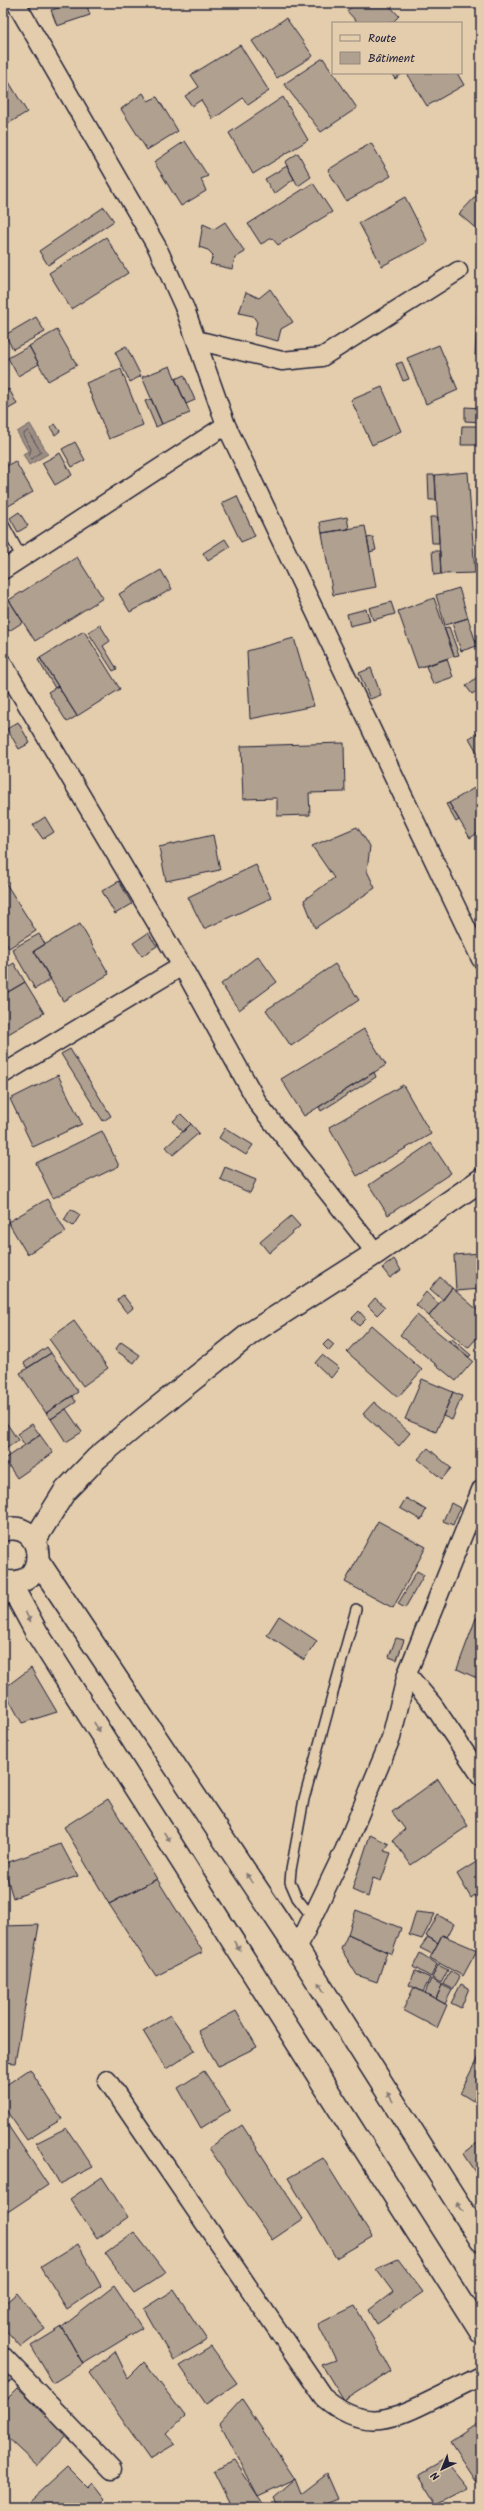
<svg xmlns="http://www.w3.org/2000/svg" width="484" height="2511" viewBox="0 0 484 2511" font-family="Kalam,sans-serif">
  <rect width="100%" height="100%" fill="#e3cdad"/>
  <filter id="ink" filterUnits="userSpaceOnUse"><feTurbulence type="fractalNoise" baseFrequency=".025" numOctaves="2"/><feDisplacementMap in="SourceGraphic" scale="8" xChannelSelector="R" yChannelSelector="G"/><feConvolveMatrix kernelMatrix="1 2 1 2 8 2 1 2 1" color-interpolation-filters="sRGB"/></filter>
  <g filter="url(#ink)">
    <path fill="#9c8e83" stroke="#6b6366" d="M30 424 48 454 29 465 23 454 28 451 17 432Z"/>
    <g fill="none" stroke-linecap="round" stroke-linejoin="round">
      <path stroke="#534d58" stroke-width="1" d="M28 431 41 452 32 459 29 456 31 449 23 435Z"/>
    </g>
    <path fill="#b0a08f" stroke="#22223b" d="M75 3H86L90 15 57 26 51 10Z
      M356 3H387L399 16 392 23H358L347 11Z
      M286 18 313 56 277 78 252 41Z
      M240 45 269 91 248 105 243 98 213 119 201 100 192 106 185 96 199 87 191 75Z
      M323 58 357 108 321 132 284 84Z
      M3 73 9 82 3 85Z
      M391 73H403L395 79Z
      M412 73H457L464 85 427 106 408 75Z
      M9 82 27 112 3 127V85Z
      M143 93 148 101 157 97 178 131 147 150 121 109Z
      M283 97 308 140 253 174 229 133Z
      M185 141 208 176 201 179 206 191 181 206 154 162Z
      M371 143 391 176 346 201 328 170Z
      M298 153 311 177 298 186 285 162Z
      M287 166 294 179 274 194 265 179Z
      M313 183 332 212 278 245 272 238 261 244 248 224Z
      M477 195 481 199V233L459 214Z
      M405 197 428 242 382 266 359 223Z
      M104 207 114 221 48 265 39 251Z
      M225 222 245 252 235 258 232 269 210 264 213 255 208 250 199 247 203 224 214 229Z
      M106 237 128 273 71 309 49 273Z
      M270 289 293 322 281 329 278 341 254 335 257 322 253 316 239 313 246 292 259 298Z
      M478 292H481V356L475 355Z
      M36 317 45 332 13 349 5 335Z
      M57 330 77 365 48 381 29 346Z
      M439 345 458 390 426 404 407 358Z
      M29 346 39 364 18 376 8 358Z
      M126 346 141 376 130 382 115 352Z
      M402 362 409 379 403 381 396 364Z
      M170 366 190 413 162 424 142 377Z
      M121 369 143 425 109 439 86 383Z
      M184 375 195 400 186 404 175 379Z
      M382 387 401 431 372 445 351 400Z
      M9 389 17 404 3 412V392Z
      M151 399 162 424 156 427 145 401Z
      M465 407 481 408V422L465 421Z
      M55 424 60 431 55 435 50 427Z
      M462 426H481V445H461Z
      M75 442 85 460 72 467 62 449Z
      M60 453 72 475 55 485 42 463Z
      M15 461 33 492 3 509V468Z
      M468 472 475 573 441 574 435 475Z
      M428 475H435L436 500H429Z
      M237 496 255 536 241 542 222 503Z
      M19 512 28 526 18 532 10 518Z
      M347 517 349 529 322 533 320 522Z
      M430 517H438L439 543H432Z
      M365 526 376 587 333 595 322 533Z
      M373 537 376 550 370 552 367 538Z
      M225 539 230 547 208 561 203 553Z
      M432 551H440L441 574 434 575Z
      M77 557 103 598 35 641 9 600Z
      M161 570 172 589 130 612 119 594Z
      M459 588 468 618 445 625 436 595Z
      M434 598 454 656 418 668 398 611Z
      M9 600 23 622 9 631 3 622V604Z
      M391 602 395 614 373 620 369 608Z
      M366 609 370 621 350 626 347 614Z
      M468 618 477 646 461 651 452 623Z
      M100 625 110 641 103 646 117 669 113 671 88 632Z
      M449 627 459 655 454 656 444 628Z
      M84 631 120 689 77 716 40 658Z
      M294 638 314 706 250 719 247 651Z
      M40 658 58 686 55 688 38 660Z
      M447 659 453 677 433 684 426 666Z
      M371 668 381 695 370 699 359 673Z
      M481 674V688L472 694 466 686Z
      M58 686 77 716 67 722 48 692Z
      M18 722 30 743 19 749 7 729Z
      M481 731V759L469 738Z
      M344 743 345 792 309 793 310 815 277 816V798L243 799 241 746Z
      M481 784V831L470 838 449 803Z
      M449 803 459 820 456 822 446 804Z
      M45 817 54 832 43 839 33 825Z
      M357 827 370 846 367 871 375 888 315 928 304 900 334 878 312 846Z
      M213 835 220 870 166 881 159 847Z
      M256 865 271 898 204 929 188 897Z
      M119 881 132 904 115 914 102 891Z
      M5 882 36 931 9 948 3 939V883Z
      M80 924 109 974 63 1001 34 951Z
      M148 933 157 946 142 956 133 943Z
      M39 934 45 944 34 951 51 979 35 989 12 949Z
      M258 956 277 982 239 1010 221 984Z
      M14 963 25 982 3 995V970Z
      M335 964 359 1000 291 1046 266 1010Z
      M25 982 44 1013 3 1037V995Z
      M364 1029 386 1065 304 1116 281 1079Z
      M70 1049 111 1116 103 1121 61 1054Z
      M374 1072 376 1077 321 1111 319 1107Z
      M58 1075 82 1124 33 1147 10 1099Z
      M403 1085 431 1134 357 1176 329 1127Z
      M181 1114 191 1124 183 1132 173 1121Z
      M191 1124 199 1133 173 1155 166 1147Z
      M225 1128 253 1145 246 1155 219 1138Z
      M102 1131 119 1166 53 1198 36 1163Z
      M431 1143 451 1173 388 1215 369 1185Z
      M225 1167 256 1180 250 1193 220 1179Z
      M47 1199 66 1232 27 1254 8 1222Z
      M71 1209 80 1215 73 1226 64 1220Z
      M291 1216 300 1226 269 1253 260 1242Z
      M481 1253V1289L456 1291 454 1255Z
      M394 1259 401 1270 390 1278 382 1268Z
      M440 1277 452 1288 443 1300 430 1289Z
      M452 1288 481 1313V1333L468 1348 429 1316Z
      M426 1292 439 1304 429 1316 416 1305Z
      M123 1295 133 1308 127 1313 117 1300Z
      M375 1298 385 1307 377 1315 368 1306Z
      M359 1311 366 1319 359 1326 352 1318Z
      M417 1315 473 1361 456 1381 400 1335Z
      M74 1321 108 1368 83 1386 49 1339Z
      M371 1325 422 1370 398 1397 347 1352Z
      M451 1338 471 1355 469 1357 449 1341Z
      M328 1340 334 1345 329 1351 323 1345Z
      M121 1342 140 1355 134 1363 115 1350Z
      M47 1347 51 1353 27 1368 24 1363Z
      M51 1353 78 1392 46 1413 20 1373Z
      M322 1355 339 1368 331 1378 315 1363Z
      M422 1379 453 1392 436 1432 405 1419Z
      M453 1392 462 1396 452 1420 443 1416Z
      M72 1396 76 1402 51 1419 46 1413Z
      M374 1402 410 1433 399 1446 363 1414Z
      M66 1409 82 1432 66 1442 51 1419Z
      M5 1421 18 1440 3 1451V1422Z
      M32 1424 40 1435 25 1445 17 1434Z
      M40 1435 53 1453 17 1478 4 1459Z
      M428 1448 451 1468 442 1479 418 1459Z
      M406 1498 426 1510 421 1520 400 1508Z
      M451 1503 460 1508 453 1525 443 1521Z
      M378 1521 426 1547 393 1608 345 1582Z
      M417 1571 424 1575 405 1608 398 1604Z
      M279 1616 317 1641 304 1660 267 1635Z
      M476 1618 481 1620V1680L457 1669Z
      M396 1638 404 1640 397 1660 389 1657Z
      M31 1668 57 1712 22 1723 3 1689Z
      M438 1779 468 1826 411 1865 393 1840 405 1829 392 1812Z
      M108 1799 157 1879 109 1904 64 1827Z
      M370 1835 389 1844 384 1851 391 1853 381 1881 373 1878 368 1897 352 1890Z
      M61 1844 78 1876 13 1898 3 1864Z
      M481 1859V1905L475 1895 471 1898 457 1874Z
      M157 1879 203 1952 156 1976 109 1904Z
      M356 1910 401 1928 392 1954 348 1934Z
      M416 1912 435 1914 422 1939 409 1935Z
      M438 1915 454 1924 447 1937 442 1935 438 1943 426 1936Z
      M39 1925 15 2063 3 2062V1926Z
      M348 1934 387 1952 377 1982 357 1975 341 1949Z
      M442 1935 477 1950 463 1976 430 1958Z
      M428 1937 438 1943 432 1954 420 1948Z
      M420 1953 437 1964 431 1977 413 1967Z
      M438 1965 448 1970 441 1983 432 1978Z
      M415 1971 430 1978 423 1992 409 1985Z
      M450 1971 460 1977 453 1989 443 1984Z
      M431 1979 442 1985 436 1999 425 1993Z
      M461 1984 469 1988 461 2008 451 2003Z
      M442 1985 452 1990 445 2004 436 1999Z
      M414 1987 447 2005 437 2028 403 2010Z
      M236 2011 257 2047 218 2066 198 2031Z
      M170 2015 195 2050 166 2069 143 2031Z
      M481 2051V2086L473 2101 460 2093Z
      M30 2069 62 2119 27 2140 3 2106V2087Z
      M204 2071 230 2110 201 2128 178 2088Z
      M3 2118 48 2185 3 2215Z
      M242 2125 303 2219 272 2240 209 2148Z
      M66 2128 93 2167 60 2184 36 2143Z
      M481 2140V2181L463 2154Z
      M323 2158 372 2237 336 2258 288 2178Z
      M102 2177 128 2217 97 2239 70 2199Z
      M134 2232 166 2273 134 2293 105 2253Z
      M78 2244 101 2286 67 2309 41 2267Z
      M398 2259 423 2292 377 2324 369 2310 393 2292 376 2269Z
      M114 2286 142 2328 83 2364 62 2327Z
      M174 2290 207 2340 173 2360 144 2309Z
      M17 2293 45 2329 21 2347 3 2327V2305Z
      M355 2306 391 2371 344 2401 322 2365 336 2360 318 2324Z
      M62 2327 83 2364 53 2383 31 2346Z
      M211 2347 237 2383 206 2404 180 2366Z
      M115 2351 128 2378 144 2362 185 2416 166 2434 175 2444 150 2459 89 2373Z
      M3 2365 13 2379 3 2387Z
      M18 2388 68 2433 37 2466 3 2434V2403Z
      M242 2399 295 2479 258 2496 220 2423Z
      M481 2421V2489L450 2442Z
      M445 2460 468 2488 437 2504 419 2475Z
      M235 2461 258 2496 265 2506 260 2508H232L213 2470Z
      M67 2467 87 2487 92 2482 105 2499 96 2508H22Z
      M327 2474 338 2499 316 2508H280L274 2497 295 2479 301 2494Z"/>
    <g fill="none" stroke-linecap="round" stroke-linejoin="round">
      <defs>
        <path id="lane" d="M3 523 22 558
          M312 1917 297 1898 290 1882 291 1870 304 1799 356 1609"/>
        <path id="street" d="M16 3 157 247 185 309 226 425 481 959
          M196 340 282 361 322 357 458 271
          M3 570 226 425
          M3 664 182 966 259 1105 376 1253
          M3 1074 182 966
          M407 1674 433 1705 481 1776
          M297 1949 344 1851 391 1738 407 1674 481 1490
          M107 2080 324 2398C362 2430 388 2422 428 2402 446 2393 463 2385 481 2376
          M3 2356 112 2470"/>
        <path id="secondary" d="M3 1530C48 1517 50 1593 3 1581
          M34 1541 65 1491 97 1458 146 1417 251 1333 376 1253 481 1180
          M38 1561 297 1949 481 2240
          M10 1583 37 1633 481 2332"/>
      </defs>
      <use href="#lane" stroke="#22223b" stroke-width="12"/>
      <use href="#street" stroke="#22223b" stroke-width="21"/>
      <use href="#secondary" stroke="#22223b" stroke-width="25"/>
      <use href="#lane" stroke="#e3cdad" stroke-width="9"/>
      <use href="#street" stroke="#e3cdad" stroke-width="18"/>
      <use href="#secondary" stroke="#e3cdad" stroke-width="22"/>
    </g>
    <defs><path id="oneway-solid" d="M-6-.8H1V-3.2L6.5 0L1 3.2V.8H-6Z"/></defs>
    <g fill="#827874">
      <use href="#oneway-solid" transform="translate(28 1617) rotate(62)"/>
      <use href="#oneway-solid" transform="translate(97 1727) rotate(57)"/>
      <use href="#oneway-solid" transform="translate(167 1837) rotate(57)"/>
      <use href="#oneway-solid" transform="translate(249 1878) rotate(-124)"/>
      <use href="#oneway-solid" transform="translate(237 1946) rotate(57)"/>
      <use href="#oneway-solid" transform="translate(321 1987) rotate(-122)"/>
      <use href="#oneway-solid" transform="translate(390 2097) rotate(-122)"/>
      <use href="#oneway-solid" transform="translate(460 2207) rotate(-122)"/>
    </g>
  </g>
  <rect width="484" height="2511" fill="none" stroke="#e3cdad" stroke-width="16"/>
  <rect x="8" y="8" width="468" height="2495" fill="none" stroke="#22223b" stroke-width="1.5" filter="url(#ink)"/>
  <rect x="332" y="22" width="130" height="52" fill="#e3cdad" stroke="#96897f"/>
  <rect x="340" y="35" width="20" height="6" fill="#e3cdad" stroke="#96897f"/>
  <text x="368" y="42" font-size="12" fill="#22223b">Route</text>
  <rect x="340" y="52" width="20" height="12" fill="#b0a08f" stroke="#96897f"/>
  <text x="368" y="62" font-size="12" fill="#22223b">Bâtiment</text>
  <g transform="translate(442 2469) rotate(224)" stroke="#e3cdad" stroke-width="3" paint-order="stroke">
  <path d="M0-3L7 15L0 10L-7 15Z" fill="#22223b"/>
  <text y="-6" font-size="11" font-weight="bold" text-anchor="middle" fill="#22223b">N</text>
  </g>
</svg>
